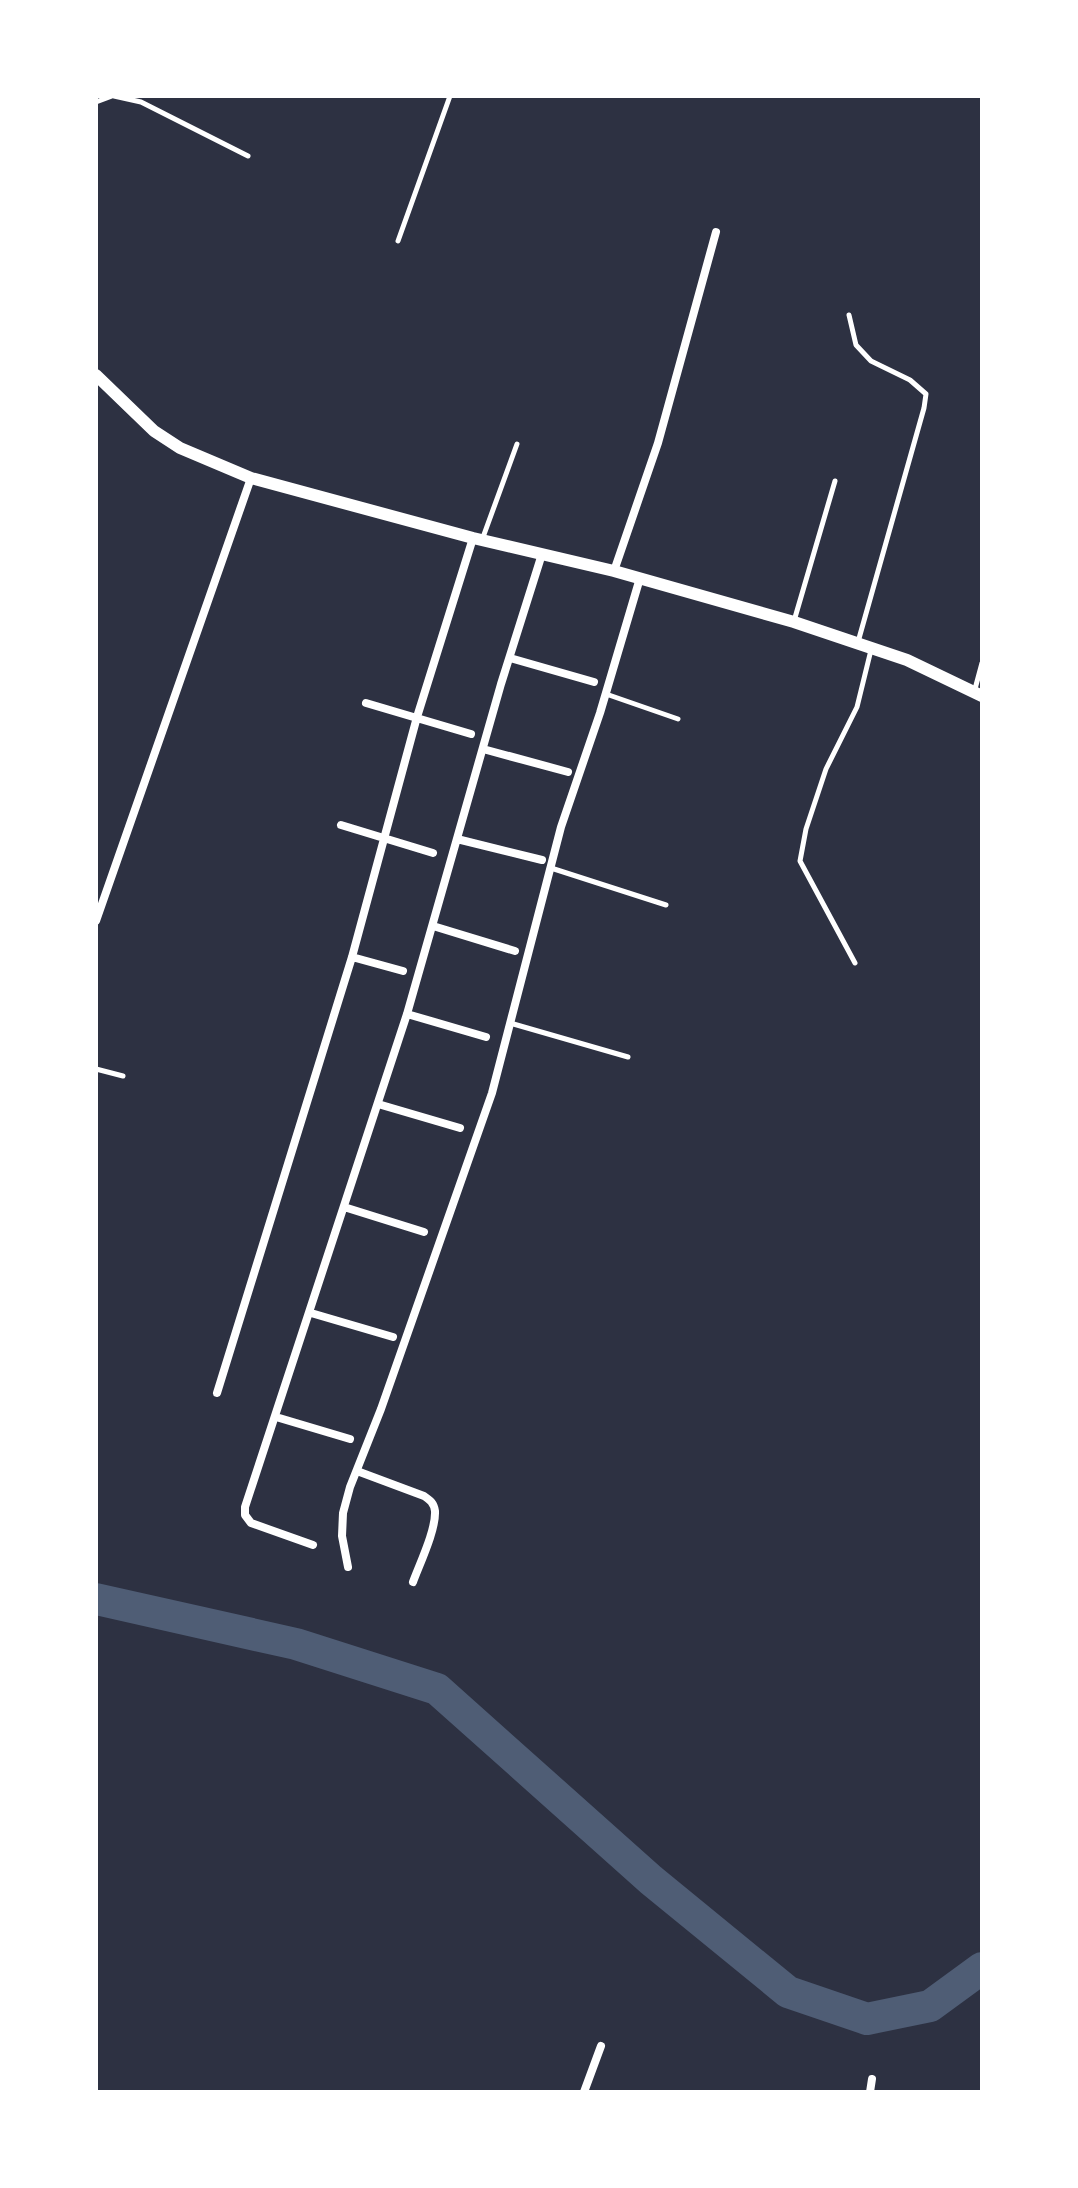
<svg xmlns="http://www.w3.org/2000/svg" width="1078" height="2188" viewBox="0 0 1078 2188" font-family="Montserrat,sans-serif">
  <rect width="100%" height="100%" fill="#2d3142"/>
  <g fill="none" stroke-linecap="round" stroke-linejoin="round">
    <path stroke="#4f5d75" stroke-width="32" d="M96 1599 296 1644 437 1689 651 1880 788 1992 867 2019 930 2006 982 1968"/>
    <path stroke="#fff" stroke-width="5" d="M114 96 141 102 248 156
      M96 102 112 96
      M398 241 450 96
      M849 315 856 345 871 361 910 380 926 394 924 408 858 642
      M482 540 517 444
      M794 621 835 481
      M975 689 982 663
      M606 694 678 719
      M551 868 666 905
      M855 963 800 861 806 829 826 769 857 707 871 650
      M510 1023 628 1057
      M96 1069 123 1076"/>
    <path stroke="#fff" stroke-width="8" d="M614 571 658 443 716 232
      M510 658 594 682
      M366 703 471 734
      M483 749 568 772
      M341 825 433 853
      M457 839 542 860
      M96 921 251 478
      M433 926 515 951
      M352 957 403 971
      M407 1014 486 1037
      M378 1104 460 1128
      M344 1207 424 1232
      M311 1313 393 1337
      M217 1393 352 957 417 717 473 538
      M276 1417 350 1439
      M357 1471 424 1496C430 1500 434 1503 435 1511 436 1530 420 1563 413 1582
      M313 1545 251 1523 245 1515V1507L407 1014 501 684 542 554
      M348 1567 342 1536 343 1513 350 1487 381 1409 492 1093 561 827 600 713 640 578
      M584 2092 601 2046
      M870 2092 872 2079"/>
    <path stroke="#fff" stroke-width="12" d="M96 375 154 431 180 448 251 478 473 538 614 571 794 622 907 660 982 696"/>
  </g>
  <rect width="1078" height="2188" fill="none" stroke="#ffffff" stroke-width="196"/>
</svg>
